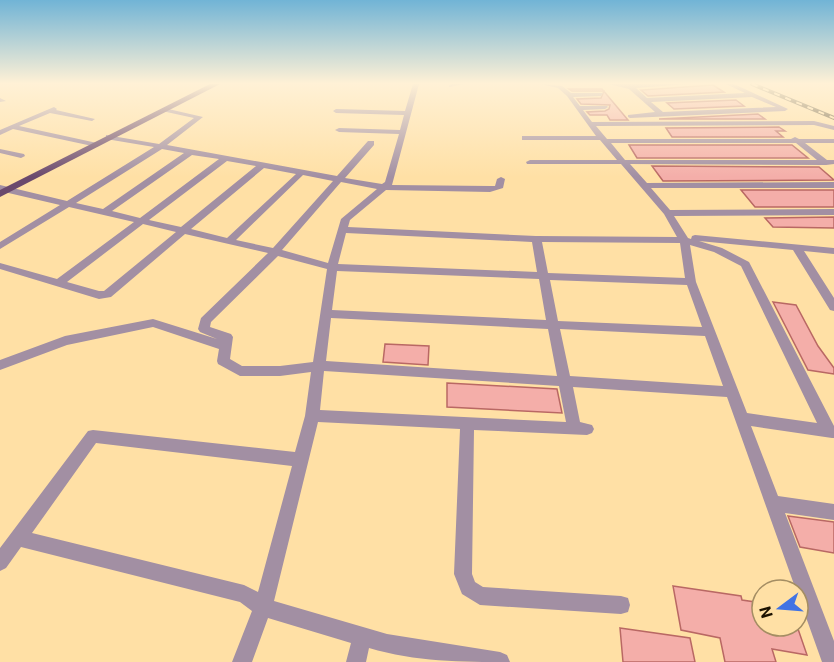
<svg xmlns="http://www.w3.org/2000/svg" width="834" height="662" viewBox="0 0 834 662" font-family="Roboto,sans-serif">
  <rect width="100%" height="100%" fill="#ffe0a5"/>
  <path fill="#f4aea9" stroke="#b96864" stroke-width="1.5" d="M713 85 724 92 648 96 641 90Z
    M569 89H602L628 120H610L607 115H590L587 112 605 111 609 109 610 105 581 104 577 99 601 98 604 91H572Z
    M736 100 744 106 674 109 667 103Z
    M758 114 765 119H659Z
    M779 127 785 131H776L783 137H672L666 128Z
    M629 145H792L808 158H637Z
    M652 166 819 167 834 180 663 181Z
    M741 190H834V207H755Z
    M834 217V228L773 227 765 218Z
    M773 302 796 305 818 346 834 368V374L808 370Z
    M385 344 429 346 428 365 383 362Z
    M447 383 557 389 562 413 447 407Z
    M788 516 834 522V553L800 547Z
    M673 586 741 596 742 600 762 603V626H797L807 655 772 649 776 662H725L720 638 681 630Z
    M620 628 690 638 695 662H623Z"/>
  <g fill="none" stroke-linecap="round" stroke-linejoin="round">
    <path fill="#a28fa3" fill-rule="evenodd" d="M413 84H419L392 185 490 186H495L497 179 501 177 505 179 503 188 490 192 386 190 350 220 348 227 536 236 677 237 664 214 621 164H527L526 162 530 160H617L600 140H522V136H596L567 96 558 88 541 84 562 86 571 93H603L601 96 573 97 580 106H607L608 107 605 109 583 110 592 122 814 121 834 126V130L814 125 596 126 607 139H791L795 137 799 139H834V143H805L827 160H834V164L826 165 630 164 647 183 834 182V188H651L670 210 834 209V215L674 216 688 238 691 239 692 236 695 235 834 248V254L804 251 834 298V311L830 310 793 250 699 241 722 248 749 262 834 426V438H832L751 426 778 496 834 504V520L785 513 834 641V662H822L798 595V590H796L727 397 573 387 580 422 592 425 594 429 592 433 587 435 474 430 472 574 475 582 483 587 621 596 628 598 630 605 628 612 621 614 480 605 462 594 454 574 460 429 318 422 274 601 387 634 500 652 507 655 510 662C461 662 416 662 369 648L366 662H346L351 643 268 618 252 662H232L252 611 240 602 21 547 6 568 0 571V548L88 431 93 430 295 452 305 416 311 372 280 376H240L218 364 217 361 219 349 153 327 67 345 0 370V360L65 336 153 319 217 339 200 332 198 329 201 318 268 253 185 234 111 297 99 299 0 269V263L57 279 134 222 69 207 0 249V242L60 205 0 191V185L67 201 154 147 106 139V135L159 144 194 118 162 111V109L164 108 203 117 167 145 337 176 368 141H374V145L345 178 382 184 385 182 399 134 339 132 335 130 339 128 400 130 404 115 336 113 333 111 336 109 405 111ZM611 143H796L817 160H625ZM162 149 184 153 103 209 76 203ZM192 155 219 159 140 218 112 211ZM227 161 256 166 181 227 149 220ZM264 168 296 174 227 238 191 229ZM303 175 333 181 273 248 236 240ZM341 182 377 189 341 219 328 263 282 250ZM143 224 176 232 104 291H99L67 282ZM346 233 532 242 537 272 338 264ZM542 242 680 243 685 278 548 273ZM690 245 714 252 741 266 817 423 747 413 696 282ZM278 256 327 269 313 362 280 366H242L230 359 233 337 231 334 210 327 211 322ZM337 271 539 279 546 320 332 310ZM550 280 687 285 702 327 558 321ZM331 318 548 329 557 376 326 361ZM560 329 705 336 723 386 570 376ZM324 371 559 386 566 422 320 410ZM96 443 292 466 258 592 244 585 32 533Z
      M452 84H464L449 87V85Z
      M609 84H686L636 88 647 98 745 93 726 84H734L788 109 785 111 630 118 628 117V115L655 112 629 89ZM752 97 776 107 663 112 651 102Z
      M0 98 6 101 0 102Z
      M54 107 57 109 56 110 95 119 92 121 50 113 19 126 97 143V147L13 129 0 135V130Z
      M0 149 24 154 25 156 21 158 0 153Z"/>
    <path fill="#6a496d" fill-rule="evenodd" d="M210 84H220L0 197V190Z"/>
    <defs>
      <path id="rail" d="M752 84 834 118"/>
    </defs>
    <use href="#rail" stroke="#58492c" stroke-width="4"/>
    <use href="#rail" stroke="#ffe0a5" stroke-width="2" stroke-dasharray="6" stroke-linecap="butt"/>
  </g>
  <linearGradient id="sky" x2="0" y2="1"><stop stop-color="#71b4d6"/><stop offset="0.47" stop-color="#fff1d6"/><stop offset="1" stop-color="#fff1d6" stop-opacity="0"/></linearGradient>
  <rect width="834" height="177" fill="url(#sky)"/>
  <g transform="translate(780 608) rotate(254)"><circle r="28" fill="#ffe0a5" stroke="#a48d63" stroke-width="1.5"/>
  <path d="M0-4.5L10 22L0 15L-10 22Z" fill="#4173e4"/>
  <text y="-9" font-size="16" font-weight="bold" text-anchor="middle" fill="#1b1100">N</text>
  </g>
</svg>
